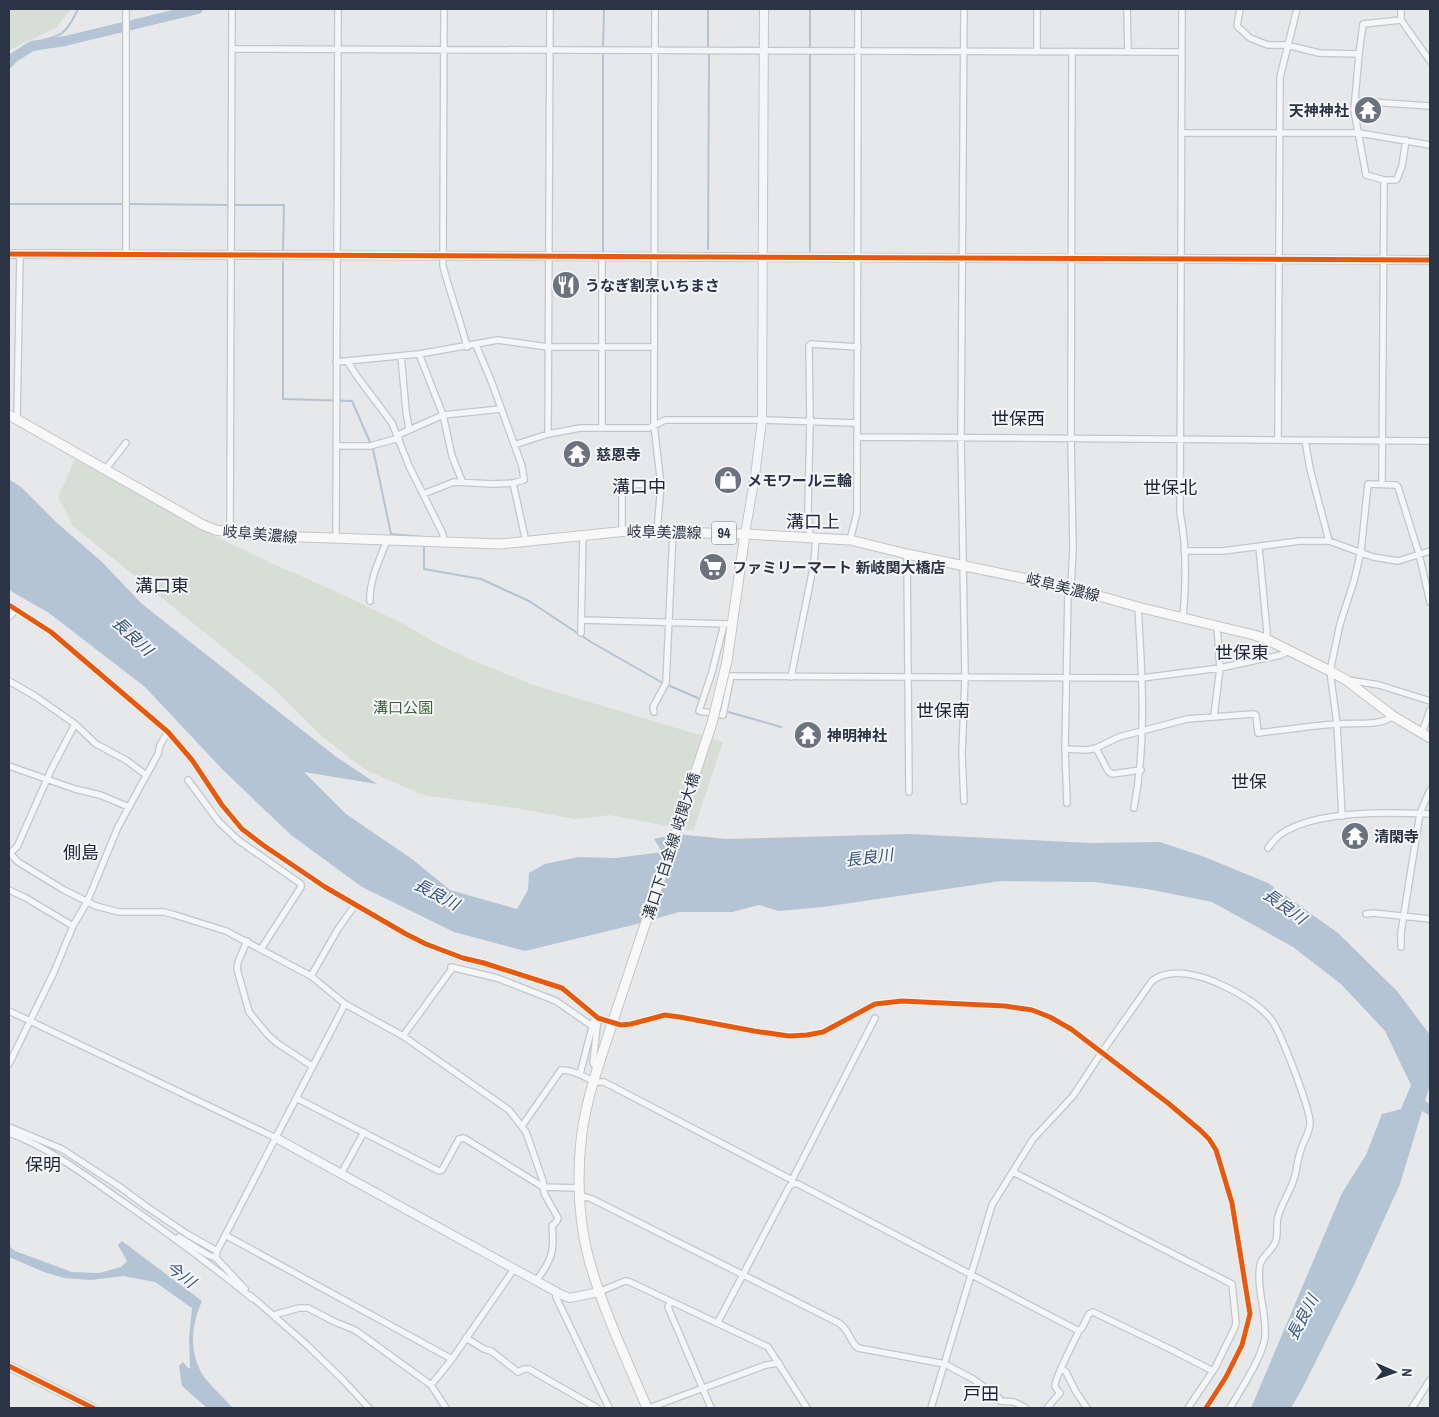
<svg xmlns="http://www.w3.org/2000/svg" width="1439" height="1417" viewBox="0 0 1439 1417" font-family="'Archivo Narrow','Noto Sans JP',sans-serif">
  <rect width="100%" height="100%" fill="#e6e8ea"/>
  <path fill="#d6ded6" d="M9 9H71L56 28 9 50Z
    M75 459 211 534 275 565 324 586 404 624 434 642 474 661 533 685 723 742 693 831 610 815 575 819 516 808 423 795 364 769 324 738 272 687 73 526 58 497Z"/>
  <path fill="#b4c4d5" d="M9 479 21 487 56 522 102 562 142 604 335 756 377 784 304 772 346 814 412 859 450 890 517 909 528 890 529 873 545 864 578 857 616 858 662 852 654 839 677 834 726 839 910 834 1090 843 1160 842 1202 856 1268 883 1338 933 1397 991 1430 1035 1429 1088 1400 1184 1354 1285 1302 1389 1291 1408H1251L1342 1193 1366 1155 1382 1114 1401 1109 1411 1085 1385 1031 1341 984 1293 947 1212 902 1147 889 1094 882 1001 881 823 907 779 911 759 905 732 912H679L633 925 525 951 454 932 362 887 291 835 224 771 145 687 49 613 9 590Z
    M122 1241 202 1301C192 1323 189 1348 200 1370 204 1380 225 1399 233 1408H207L182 1386 179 1366 183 1362 188 1368H190L189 1338 192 1308 155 1282 123 1276 91 1280 64 1278 44 1272 9 1257V1243L11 1248 15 1251 72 1272 99 1273 121 1267 127 1261 118 1245Z"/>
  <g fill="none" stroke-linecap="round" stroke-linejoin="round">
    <path stroke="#b4c4d5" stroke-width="2" d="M708 9V49
      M810 9V49
      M32 46C41 39 53 39 62 33 70 27 74 17 78 9
      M603 48 604 9
      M603 55V252
      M810 55V251
      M9 204H124
      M129 204 229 205
      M234 205H284L283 250
      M708 249 709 55
      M283 262V399L352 401 373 449 391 534 423 537
      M424 545V569L481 579 529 601 591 642 661 682 700 699
      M725 711 781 727"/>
    <path stroke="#b4c4d5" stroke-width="10" d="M9 63 13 58 32 46 65 41 198 9
      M1419 1103 1430 1110"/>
    <defs>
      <path id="minor" d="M444 9 443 266C450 293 460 319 467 347
        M655 9 654 425 661 485 657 531
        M964 9 961 439 965 677 962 754 964 801
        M1127 9 1128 52
        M1182 9 1180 513C1187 546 1186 583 1183 617
        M1240 9 1237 26 1250 38 1268 45H1287L1319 53 1359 54 1354 110 1366 175 1384 180H1395L1397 179 1402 166 1406 140
        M1401 9V20L1430 61
        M232 49 1182 52
        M1037 52V9
        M1072 52 1071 439 1073 548 1071 588 1068 593 1065 749 1087 750 1096 748 1119 737 1187 719 1253 714 1256 715 1258 733C1284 730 1310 726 1336 724 1354 722 1379 727 1393 716
        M1359 54 1363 24 1401 20
        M1355 101 1430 106
        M1182 133H1359L1430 145
        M126 255V9
        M602 257V428
        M476 345 492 383 522 466 524 480 513 483 526 542
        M419 354 443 415 452 456 462 481
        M401 356 406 411 409 429
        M336 362 419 354 498 340 548 347H654
        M348 362 356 375 392 423 409 466 442 532 445 542
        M17 420 20 254
        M548 434 550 9
        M398 435 443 415 501 409
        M857 437 1430 441
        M1278 439 1280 77 1297 9
        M1305 440 1310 469 1329 541
        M514 445 548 434 580 428H649L665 420H762L857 423
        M336 446H370L399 438
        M105 470 126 443
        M1382 484 1384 180
        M423 494 454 482 493 484 513 483
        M622 531V484L661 485
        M230 533 232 9
        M336 538 338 9
        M810 538 808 509 810 421 809 346 811 344 858 347
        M850 540 857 513V491L858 9
        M1259 547 1267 632 1266 639
        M1184 551H1223L1300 541H1329L1373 557 1398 561 1430 551
        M907 554 909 792
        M370 601C369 580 380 559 387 540
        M9 605 51 632 168 732 192 760 222 805 242 829 263 845 325 887 406 934 426 944 463 958 484 963 562 988 598 1018 621 1025 631 1024 665 1015 680 1017 754 1031 789 1036 807 1035 823 1032 875 1004 902 1001 1005 1006 1032 1010 1050 1017 1071 1029 1168 1103 1200 1130 1209 1139 1216 1150 1232 1203 1250 1314 1242 1345 1226 1377 1206 1408
        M9 617 16 610
        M581 620 728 624
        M724 624 712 672 699 711 723 715 731 676 1142 678 1220 668 1281 655 1289 651
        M581 633 583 534
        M791 677 814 563 816 538
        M1348 680 1379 685 1430 701
        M9 681 35 696 75 724 96 744 126 760 146 775
        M654 712 653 707 666 683 673 532
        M1214 716 1220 668 1217 626
        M1422 733 1430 710
        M1096 748 1108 771 1112 774 1141 770
        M1065 749 1067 803
        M9 766 75 789 100 795 129 807
        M188 780 219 822 238 840 301 884V887L261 949
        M1134 808C1147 740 1142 675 1138 607
        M1342 816 1337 724 1330 671 1340 624 1354 581 1361 551 1368 484 1396 485 1398 487 1419 554 1430 602
        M1268 848C1272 843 1275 838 1281 834 1316 810 1389 812 1430 814
        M9 852 18 862 64 890 96 906 119 912H164L175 915 226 931 311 976 345 1004 403 1036 509 1110 526 1132 543 1181 544 1193 558 1218 557 1221 552 1226C555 1252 551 1261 536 1281
        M10 853 17 847 51 770 75 724
        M9 890 26 898 73 926
        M1366 914 1373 913 1430 919
        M247 941 238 962 237 969 249 1012 268 1035 277 1043 312 1066
        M1401 947V933L1420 813 1430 790
        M311 976 338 929 355 905
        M9 1011 276 1138
        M403 1036 451 970V967L497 978 556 1001 592 1026
        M9 1064 54 972 73 926 87 902 118 827 158 754 160 745 168 732
        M597 1070 593 1063 598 1018
        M580 1074 595 1016
        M599 1082H604L792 1180
        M296 1098 439 1171 442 1170 459 1139 464 1138 543 1187 579 1188
        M522 1126 561 1070C571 1070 580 1074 589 1079
        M9 1127 62 1149 120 1187 147 1207 187 1234 217 1251
        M9 1133C48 1147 85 1175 119 1199 165 1231 210 1264 253 1299
        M1013 1172 1232 1284 1236 1323 1235 1327 1215 1368 1188 1408
        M341 1174 364 1132
        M793 1183 798 1184 1079 1331
        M793 1183 792 1180 875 1018
        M579 1198 586 1197 592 1199 839 1323C851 1332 849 1341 858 1348L945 1364 973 1379 999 1398 1000 1401 1014 1402 1026 1408
        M225 1235 452 1359
        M179 1237 208 1255 216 1258 245 1289
        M216 1258 217 1251 345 1004
        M556 1292V1297L609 1408
        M599 1292 625 1281 630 1282 768 1347 807 1408
        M251 1296 307 1345 342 1379 369 1408
        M670 1301 668 1307 711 1408
        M275 1316 277 1314 299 1308H308L335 1322 355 1330 431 1385 446 1408
        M718 1322 789 1187 793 1183
        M466 1338 484 1349 491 1351 518 1372 524 1369H529L597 1408
        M1061 1368 1066 1372 1076 1392 1087 1408
        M431 1385 452 1359 514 1269
        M649 1408 766 1365 779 1363
        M931 1408 992 1205 1033 1139 1073 1096 1102 1052 1152 981C1171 966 1204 976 1224 986 1241 994 1258 1004 1270 1018 1280 1029 1311 1111 1310 1124 1309 1135 1302 1143 1300 1153 1297 1161 1297 1170 1294 1179 1290 1192 1281 1204 1278 1217 1276 1225 1278 1233 1276 1240 1274 1250 1262 1255 1260 1265 1256 1289 1267 1313 1265 1337 1263 1356 1240 1391 1230 1408
        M1047 1408 1060 1393C1058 1391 1056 1389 1055 1386 1054 1380 1075 1339 1079 1331L1082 1328 1089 1314 1093 1312 1168 1348 1213 1371
        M1412 1408 1430 1380"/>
      <path id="tertiary" d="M9 254 1430 260
        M745 534 755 476 762 420 764 9
        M276 1138 562 1295 570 1298 599 1292
        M9 1366 93 1408"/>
      <path id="secondary" d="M727 661 745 534
        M610 1030C599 1064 587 1097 582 1132 577 1173 578 1216 588 1256 602 1308 626 1358 647 1408"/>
      <path id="primary" d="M9 415 203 525 216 530 248 535 500 544 627 531 745 534 850 540 907 554 1071 588 1138 607 1254 635 1266 639 1330 671 1346 680 1393 716 1430 738"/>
    </defs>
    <use href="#minor" stroke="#c4c6c8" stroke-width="8"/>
    <use href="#tertiary" stroke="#c4c6c8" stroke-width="10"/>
    <use href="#secondary" stroke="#c4c6c8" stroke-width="11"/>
    <use href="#primary" stroke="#c2c5c8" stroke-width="11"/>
    <use href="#minor" stroke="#f5f6f7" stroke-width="5.5"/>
    <use href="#tertiary" stroke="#f5f6f7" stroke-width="8"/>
    <use href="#secondary" stroke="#f8f8f8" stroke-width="9"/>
    <use href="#primary" stroke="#f8f8f8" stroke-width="9"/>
    <defs>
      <path id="secondary-bridge" d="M610 1030 712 723 727 661"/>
    </defs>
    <use href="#secondary-bridge" stroke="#c4c6c8" stroke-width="11" stroke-linecap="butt"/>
    <use href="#secondary-bridge" stroke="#f8f8f8" stroke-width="9"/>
    <defs>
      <path id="cycleway" d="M9 254 1430 260
        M9 605 51 632 168 732 192 760 222 805 242 829 263 845 325 887 406 934 426 944 463 958 484 963 562 988 598 1018 621 1025 631 1024 665 1015 680 1017 754 1031 789 1036 807 1035 823 1032 875 1004 902 1001 1005 1006 1032 1010 1050 1017 1071 1029 1168 1103 1200 1130 1209 1139 1216 1150 1232 1203 1250 1314 1242 1345 1226 1377 1206 1408
        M9 1366 93 1408"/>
    </defs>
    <use href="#cycleway" stroke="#f4f6f9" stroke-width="8"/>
    <use href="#cycleway" stroke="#e8590c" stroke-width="5"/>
  </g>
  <defs>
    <symbol id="temple-disc" viewBox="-11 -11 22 22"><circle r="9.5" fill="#6c737f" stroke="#f4f6f9"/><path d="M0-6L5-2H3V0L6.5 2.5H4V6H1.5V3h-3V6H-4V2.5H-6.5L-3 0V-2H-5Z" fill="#fff"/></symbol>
    <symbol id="restaurant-disc" viewBox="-11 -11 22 22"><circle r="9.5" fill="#6c737f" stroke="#f4f6f9"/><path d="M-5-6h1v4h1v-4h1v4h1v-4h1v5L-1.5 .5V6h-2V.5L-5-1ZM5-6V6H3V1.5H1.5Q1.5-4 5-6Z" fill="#fff"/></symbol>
    <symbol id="shop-disc" viewBox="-11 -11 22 22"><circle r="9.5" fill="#6c737f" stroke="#f4f6f9"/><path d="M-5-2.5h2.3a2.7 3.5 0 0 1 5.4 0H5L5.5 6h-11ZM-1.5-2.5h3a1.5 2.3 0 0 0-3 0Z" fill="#fff"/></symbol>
    <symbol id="supermarket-disc" viewBox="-11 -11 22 22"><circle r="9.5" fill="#6c737f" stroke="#f4f6f9"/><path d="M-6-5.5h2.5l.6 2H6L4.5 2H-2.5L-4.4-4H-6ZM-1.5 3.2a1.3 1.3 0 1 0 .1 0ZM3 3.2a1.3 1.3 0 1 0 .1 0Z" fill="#fff"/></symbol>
  </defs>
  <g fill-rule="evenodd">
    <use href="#temple-disc" x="1352" y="94" width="32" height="32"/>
    <use href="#restaurant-disc" x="550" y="269" width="32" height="32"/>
    <use href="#temple-disc" x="561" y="438" width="32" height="32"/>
    <use href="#shop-disc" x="712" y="464" width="32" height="32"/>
    <use href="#supermarket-disc" x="697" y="551" width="32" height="32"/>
    <use href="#temple-disc" x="792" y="719" width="32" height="32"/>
    <use href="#temple-disc" x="1339" y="820" width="32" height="32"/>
  </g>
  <g text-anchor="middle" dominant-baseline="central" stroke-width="4" stroke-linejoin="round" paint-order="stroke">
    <rect fill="#f4f6f9" stroke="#676e7b" stroke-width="1" x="711.5" y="521.5" width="25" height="23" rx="4"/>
    <g font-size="14" font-weight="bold" fill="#2b3445">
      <text x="724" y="533">94</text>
    </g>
    <g font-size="15" font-weight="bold" fill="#2b3445" stroke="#f4f6f9" text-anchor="start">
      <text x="1349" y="110" text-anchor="end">天神神社</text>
      <text x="585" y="285">うなぎ割烹いちまさ</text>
      <text x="596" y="454">慈恩寺</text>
      <text x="747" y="480">メモワール三輪</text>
      <text x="732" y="567">ファミリーマート 新岐関大橋店</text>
      <text x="827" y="735">神明神社</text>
      <text x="1374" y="836">清閑寺</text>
    </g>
    <g font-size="15" fill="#2b3445" stroke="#f4f6f9">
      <text transform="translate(664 532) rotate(1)">岐阜美濃線</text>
      <text transform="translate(260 534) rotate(5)">岐阜美濃線</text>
      <text transform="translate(1063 587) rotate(14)">岐阜美濃線</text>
      <text transform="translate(671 846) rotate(-72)">溝口下白金線 岐関大橋</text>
    </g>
    <g font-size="15" fill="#3f6138" stroke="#f4f6f9">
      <text x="403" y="707">溝口公園</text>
    </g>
    <g font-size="16" font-style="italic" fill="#34527a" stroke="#f4f6f9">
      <text transform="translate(133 636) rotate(43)">長良川</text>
      <text transform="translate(869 857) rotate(-7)">長良川</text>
      <text transform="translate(437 894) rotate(28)">長良川</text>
      <text transform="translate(1285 906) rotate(36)">長良川</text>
      <text transform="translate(181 1274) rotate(37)">今川</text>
      <text transform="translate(1302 1317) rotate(-62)">長良川</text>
    </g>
    <g font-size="18" fill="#1d2536" stroke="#f4f6f9">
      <text x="1018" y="418">世保西</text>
      <text x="639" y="486">溝口中</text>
      <text x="1170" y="487">世保北</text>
      <text x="813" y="521">溝口上</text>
      <text x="162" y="585">溝口東</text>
      <text x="1242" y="652">世保東</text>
      <text x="943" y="710">世保南</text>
      <text x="1249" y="781">世保</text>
      <text x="81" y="852">側島</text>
      <text x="43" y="1164">保明</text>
      <text x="981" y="1393">戸田</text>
    </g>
  </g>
  <rect width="1439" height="1417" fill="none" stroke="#2b3445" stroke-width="20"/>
  <g transform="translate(1394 1372) rotate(92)" stroke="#f4f6f9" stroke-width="4" paint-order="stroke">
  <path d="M0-4L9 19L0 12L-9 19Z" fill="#2b3445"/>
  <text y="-8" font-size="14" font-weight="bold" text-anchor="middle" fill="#2b3445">N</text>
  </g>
</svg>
